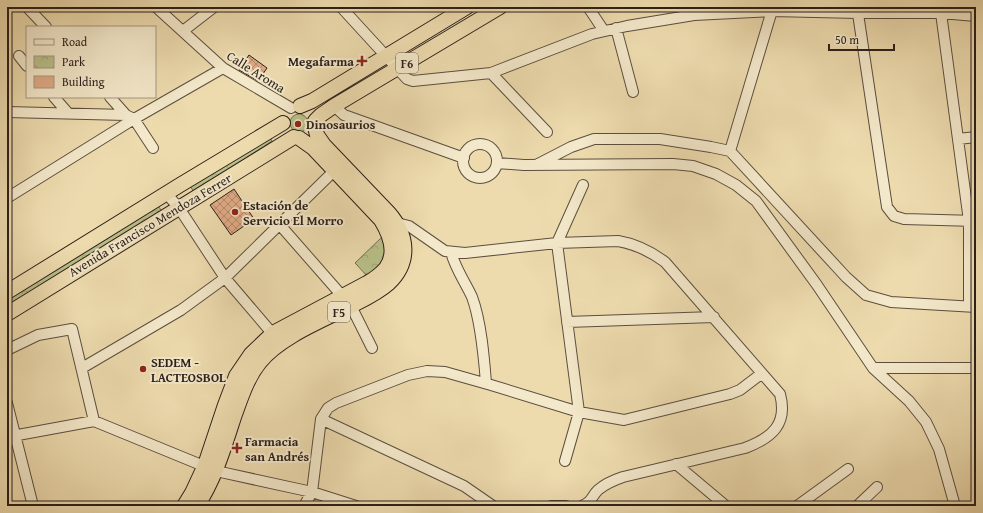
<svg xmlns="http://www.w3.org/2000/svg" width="983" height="513" viewBox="0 0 983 513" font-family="'Gentium Book Plus',serif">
  <defs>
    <pattern id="grass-tufts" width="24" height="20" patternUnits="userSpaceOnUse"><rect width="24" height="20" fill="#b9c089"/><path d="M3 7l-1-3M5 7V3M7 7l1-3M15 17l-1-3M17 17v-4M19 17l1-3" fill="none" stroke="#9fa576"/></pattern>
    <pattern id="park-crowns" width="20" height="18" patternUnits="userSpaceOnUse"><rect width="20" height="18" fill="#b9c089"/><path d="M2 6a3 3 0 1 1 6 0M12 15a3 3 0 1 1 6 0" fill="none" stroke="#9fa576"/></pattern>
    <pattern id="building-cross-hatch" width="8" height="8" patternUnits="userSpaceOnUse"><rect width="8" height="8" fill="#dfaa85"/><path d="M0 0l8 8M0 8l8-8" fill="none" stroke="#b58a6c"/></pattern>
  </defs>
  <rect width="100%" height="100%" fill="#eddbae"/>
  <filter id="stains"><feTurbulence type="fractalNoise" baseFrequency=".005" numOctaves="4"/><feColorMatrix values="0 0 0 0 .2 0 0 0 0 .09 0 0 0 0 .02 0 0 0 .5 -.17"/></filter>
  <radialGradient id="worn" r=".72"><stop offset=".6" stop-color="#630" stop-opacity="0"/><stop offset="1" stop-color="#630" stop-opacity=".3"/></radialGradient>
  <path fill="url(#grass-tufts)" stroke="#727052" d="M290 123a9 9 0 1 1 18 0a9 9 0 1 1-18 0Z"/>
  <path fill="url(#park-crowns)" stroke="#727052" d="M269 136 272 141 194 192 190 186Z
    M158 206 162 211 7 306V299Z
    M382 237C389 257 381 264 367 276L355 263Z"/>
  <path fill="url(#building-cross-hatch)" stroke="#2b1f1a" d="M249 55 267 68 258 81 239 70Z
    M234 189 254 219 231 235 210 205Z"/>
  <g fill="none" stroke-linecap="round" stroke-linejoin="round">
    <defs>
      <path id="minor" d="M27 7 46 27
        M156 7 223 68 291 108
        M341 7 407 79 413 81 491 73 592 34 627 26 694 15 772 11 858 13H941L976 16
        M588 7 604 31
        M857 7 887 207 894 216 904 219 976 221
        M945 7 941 13 969 221V306
        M616 28 633 92
        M183 31 214 7
        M19 56 27 66
        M491 73 547 132
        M54 97 68 113
        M110 97 126 115 134 119 153 148
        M334 106 344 115 464 158
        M7 112 126 115
        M958 139 976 137
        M463 161a17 17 0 1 1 34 0a17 17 0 1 1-34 0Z
        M730 151 773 7
        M497 163 524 165 673 164 693 166 716 174 736 185 756 201 817 285 873 368 909 401 926 422 939 449 955 506
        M538 164 571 147 594 139H660L711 147 730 151 846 277 866 295 891 302 976 307
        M166 193 179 208 225 278 277 339
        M7 198 134 119 223 68
        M397 223 409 226 445 251 465 253 557 243 618 241C636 244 650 251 665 262L780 394C788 424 772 438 745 448L623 477C614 480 605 484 598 490 591 497 593 501 582 506
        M280 225 351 306 372 348
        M451 252C455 268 465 282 472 297 481 321 484 357 486 383
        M567 322 714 317
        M7 350 38 335 72 329 94 421
        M82 368 181 310 225 278 334 171
        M873 368H976
        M7 403 33 506
        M321 419 464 486 493 506
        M7 437 94 421 216 471 312 492 356 506
        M565 461 579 412 557 243 583 185
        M676 464 726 506
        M304 506 312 492 321 419 328 408 336 403 408 375 427 371 445 372 491 385 579 412 624 420 730 394 740 390 761 374
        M551 506H566
        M797 506 848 469
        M857 506 877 487"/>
      <path id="highway" d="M300 106 312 101 467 7
        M315 121 321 115 334 106 500 7
        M7 292 180 185 283 123
        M7 314 294 137
        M184 506 192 493 205 465 225 405 236 376 251 354 273 333 367 283C374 279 381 274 386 268 397 253 389 233 381 220L313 148 299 138
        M197 506C215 479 224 448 234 417 241 398 247 378 260 362 281 336 326 319 355 304 367 298 379 292 389 283 411 262 408 235 389 213L324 145 317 135 315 127"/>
    </defs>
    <use href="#minor" stroke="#5c4e3f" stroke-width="12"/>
    <use href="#highway" stroke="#2b1f1a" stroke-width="16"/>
    <use href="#minor" stroke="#f3e8ca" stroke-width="10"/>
    <use href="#highway" stroke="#eddbae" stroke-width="14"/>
  </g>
  <g fill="#8f2418" stroke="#f3e8ca" stroke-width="1.5">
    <path d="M360 55h4v4h4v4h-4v4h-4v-4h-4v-4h4z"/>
    <circle cx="298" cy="124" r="4"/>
    <circle cx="235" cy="212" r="4"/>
    <circle cx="143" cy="369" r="4"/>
    <path d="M235 442h4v4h4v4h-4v4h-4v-4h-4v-4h4z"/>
  </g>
  <g text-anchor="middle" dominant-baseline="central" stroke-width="4" stroke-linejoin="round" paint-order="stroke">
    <g fill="#f3e8ca" stroke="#675b4f" stroke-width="1">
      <rect x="396" y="53" width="22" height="20" rx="3"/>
      <rect x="328" y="302" width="22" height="20" rx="3"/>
    </g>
    <g font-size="12" font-weight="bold" fill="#2b1f1a">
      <text x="407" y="63">F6</text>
      <text x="339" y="312">F5</text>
    </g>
    <g font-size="13" font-weight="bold" fill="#2b1f1a" stroke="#f3e8ca" text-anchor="start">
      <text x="354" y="61" text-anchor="end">Megafarma</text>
      <text x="306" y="124">Dinosaurios</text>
      <text x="243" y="205">Estación de<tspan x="243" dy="15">Servicio El Morro</tspan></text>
      <text x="151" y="362">SEDEM -<tspan x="151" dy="15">LACTEOSBOL</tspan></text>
      <text x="245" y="441">Farmacia<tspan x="245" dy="15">san Andrés</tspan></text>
    </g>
    <g font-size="13" fill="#2b1f1a" stroke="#f3e8ca">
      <text transform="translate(256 72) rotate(32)">Calle Aroma</text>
      <text transform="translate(150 225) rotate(-31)">Avenida Francisco Mendoza Ferrer</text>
    </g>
  </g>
  <rect width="983" height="513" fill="none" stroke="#eddbae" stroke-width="24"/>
  <rect x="8" y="8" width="967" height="497" fill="none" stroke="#2b1f1a" stroke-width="2"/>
  <rect x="12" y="12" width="959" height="489" fill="none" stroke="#2b1f1a"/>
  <rect x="26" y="26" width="130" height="72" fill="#f3e8ca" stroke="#a39884"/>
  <rect x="34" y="39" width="20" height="6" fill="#f3e8ca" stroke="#a39884"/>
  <text x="62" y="46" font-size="12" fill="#2b1f1a">Road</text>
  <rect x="34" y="56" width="20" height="12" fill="url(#park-crowns)" stroke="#a39884"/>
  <text x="62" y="66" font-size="12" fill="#2b1f1a">Park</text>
  <rect x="34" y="76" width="20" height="12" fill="#dfaa85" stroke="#a39884"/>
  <text x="62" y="86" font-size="12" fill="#2b1f1a">Building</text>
  <path d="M829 44v6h65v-6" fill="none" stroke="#2b1f1a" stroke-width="2"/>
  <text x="835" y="44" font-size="12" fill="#2b1f1a" stroke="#f3e8ca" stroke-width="3" paint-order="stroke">50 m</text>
  <rect width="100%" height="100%" filter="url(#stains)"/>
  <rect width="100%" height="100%" fill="url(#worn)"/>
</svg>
